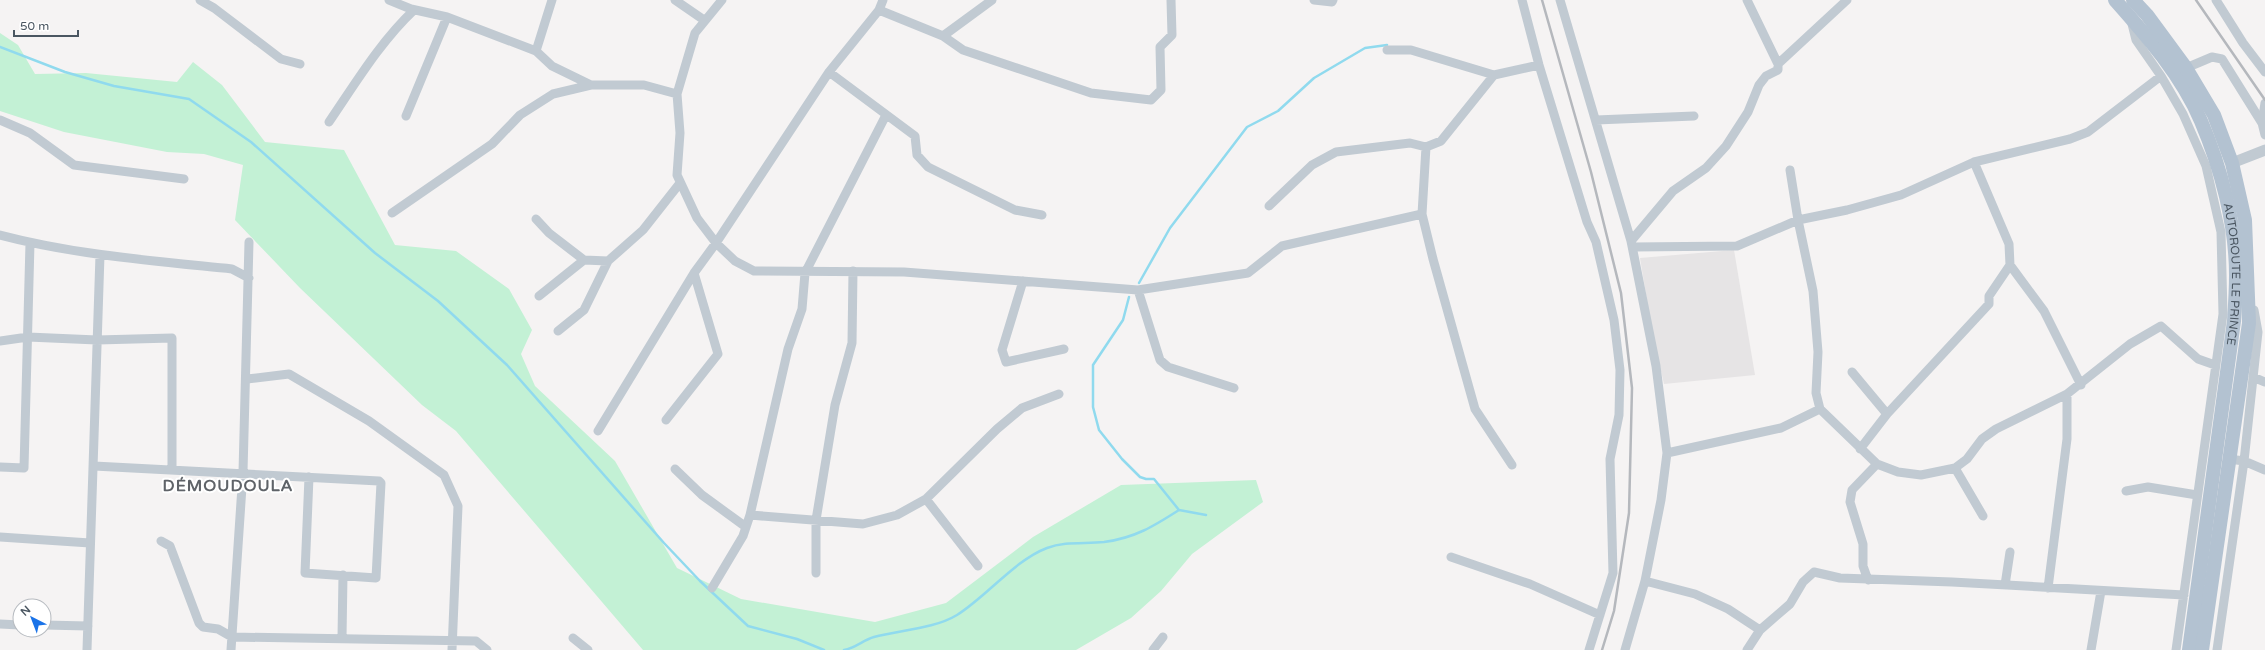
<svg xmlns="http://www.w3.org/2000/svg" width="2265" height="650" viewBox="0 0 2265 650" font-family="'Varela Round',sans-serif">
  <rect width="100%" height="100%" fill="#f5f3f3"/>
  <path fill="#e6e4e5" d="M1734 250 1755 375 1664 384 1653 336 1640 258Z"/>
  <path fill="#c3f1d5" d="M0 33 18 45 35 74 86 73 177 82 193 62 222 85 265 142 344 150 395 245 456 251 509 289 532 330 521 354 535 386 615 461 677 568 741 599 875 622 946 603 1033 537 1121 485 1256 480 1263 502 1192 554 1161 591 1131 618 1076 650H643L456 431 422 405 300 288 235 220 243 165 204 154 167 152 64 132 0 111Z"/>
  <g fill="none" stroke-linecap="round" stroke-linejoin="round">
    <path stroke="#90daee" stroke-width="2.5" d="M0 47 65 72 114 86 189 99 251 142 375 253 438 301 507 365 664 543 700 581 748 626 797 639 824 650
      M1139 283 1170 228 1247 127 1278 111 1314 78 1365 48 1387 45
      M1129 297 1123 320 1093 365V407L1099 430 1122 459 1140 477 1146 479H1154L1179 510
      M844 650C856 648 863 640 874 637 899 630 934 629 957 615 986 597 1015 560 1047 548 1065 541 1085 544 1104 542 1135 538 1154 526 1179 510L1206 515"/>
    <path stroke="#c1cad2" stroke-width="9" d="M200 0 214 8 281 59 300 64
      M389 0 411 9 447 17 536 51 552 66 591 85
      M675 0 704 20
      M722 0 695 33 677 94 680 133 677 175 697 218 716 243 735 261 754 271 904 272 1138 290 1248 273 1282 246 1422 214
      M1314 0 1332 2 1333 0
      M1522 0 1539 65 1587 222 1596 242 1614 320 1620 370 1619 415 1610 459 1613 573 1589 650
      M1560 0 1631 241 1656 366 1667 453 1661 500 1645 581 1625 650
      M1747 0 1778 64 1847 0
      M2216 0 2243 43 2265 72
      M879 10 943 36 963 50 1091 93 1151 100 1161 90 1160 47 1172 35 1171 0
      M2131 20 2136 40 2161 76 2183 114 2206 166 2221 232 2223 314 2176 650
      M943 36 992 0
      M1387 50H1411L1494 75 1539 65
      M536 51 552 0
      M2186 68 2212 57 2222 59 2262 123
      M829 72 915 136 917 155 928 167 1015 210 1042 215
      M1494 75 1441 141 1426 147 1422 214 1433 259 1475 409 1512 465
      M2265 103 2262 123 2265 135
      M406 116 447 17
      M0 120 30 133 74 165 184 179
      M1596 120 1694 116
      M329 122C355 84 380 42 414 10
      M1974 162 2009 244 2010 265 2044 311 2081 385
      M1790 170 1798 220 1813 291 1818 352 1816 393 1820 409 1877 464 1898 472 1921 475 1955 468 1967 459 1982 439 1996 429 2067 394 2130 344 2161 326 2198 359 2215 365
      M1269 206 1312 165 1336 152 1410 143 1426 147
      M392 213 492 144 520 115 553 94 591 85H644L677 94
      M536 219 549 233 584 260
      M0 235C76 255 154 261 232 269L249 278
      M1631 241 1673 191 1706 168 1726 146 1748 112 1759 85 1766 76 1778 70V64
      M1633 247 1737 246 1798 220 1847 210 1901 195 1974 162 2070 139 2088 132 2161 76
      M1023 281 1002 350 1006 362 1064 349
      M1138 290 1160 360 1168 367 1234 388
      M539 296 584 260 608 261 643 230 680 183
      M558 331 584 310 608 261
      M0 341 28 337 97 340 172 338V469
      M1852 372 1887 414
      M2253 377 2265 382
      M247 379 289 374 369 421 444 475 458 506 452 650
      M666 420 718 354 694 273
      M598 431 694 273 716 243 829 72 879 10 883 0
      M1860 449 1887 414 1989 304V296L2010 265
      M1667 453 1781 428 1820 409
      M2229 459 2244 461 2265 470
      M94 466 379 481 381 483 376 578 305 573 309 477
      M0 467 24 468 30 243
      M1955 468 1983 516
      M675 469 702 495 746 527
      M2126 491 2148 487 2197 495
      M926 499 978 566
      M750 515 863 524 897 515 926 499 997 429 1022 408 1059 394
      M0 537 90 543
      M161 541 170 546 199 623 203 627 218 629 232 637 476 641 487 650
      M1451 557 1530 584 1600 615
      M816 573V520L835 405 852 343 853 271
      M1868 580 1863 566V544L1850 502 1852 490 1877 464
      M1645 581 1695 594 1728 609 1760 630 1790 604 1803 582 1814 572 1840 578 1952 582 2184 595
      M2005 585 2010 552
      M712 588 743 536 750 515 788 349 802 309 805 273 886 115
      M2048 588 2067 439V394
      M0 624 20 625
      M44 625 88 626
      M342 638 343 575
      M573 638 588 650
      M87 650 100 255
      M231 650 243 472 249 242
      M1153 650 1163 637
      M1747 650 1760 630
      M2091 650 2101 591
      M2217 650 2244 461 2258 332 2254 310"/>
    <path stroke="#c1cad2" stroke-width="11" d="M2232 163 2265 150"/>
    <g stroke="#b3c2d1" stroke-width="14">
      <path id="s1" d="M2115 0C2147 36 2182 76 2201 121 2221 168 2236 224 2236 275 2236 291 2235 306 2234 321L2189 650"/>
      <path d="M2133 0 2147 15 2186 68 2214 115 2232 163 2245 220 2249 323 2202 650"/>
    </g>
    <path stroke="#b5b8bd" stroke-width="2.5" d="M1542 0 1591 172 1621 293 1632 388 1629 513 1614 611 1602 650
      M2196 0 2265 100"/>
  </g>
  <g text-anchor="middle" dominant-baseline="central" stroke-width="4" stroke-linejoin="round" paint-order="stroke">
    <g font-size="12" fill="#4a5661" stroke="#fff">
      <text stroke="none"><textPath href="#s1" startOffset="307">AUTOROUTE LE PRINCE</textPath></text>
    </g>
    <g font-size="16" font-weight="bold" letter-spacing="1" fill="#5f6368" stroke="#fff">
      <text x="228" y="486">DÉMOUDOULA</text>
    </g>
  </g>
  <g transform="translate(32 618) rotate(318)"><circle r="19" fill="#ffffff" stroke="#b7bbc0"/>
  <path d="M0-3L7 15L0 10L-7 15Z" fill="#1a73e8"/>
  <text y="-6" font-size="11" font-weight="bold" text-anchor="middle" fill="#4a5661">N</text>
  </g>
  <path d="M14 30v6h64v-6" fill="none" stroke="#4a5661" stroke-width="2"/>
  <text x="20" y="30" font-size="12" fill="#4a5661" stroke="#ffffff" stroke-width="3" paint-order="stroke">50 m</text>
</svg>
